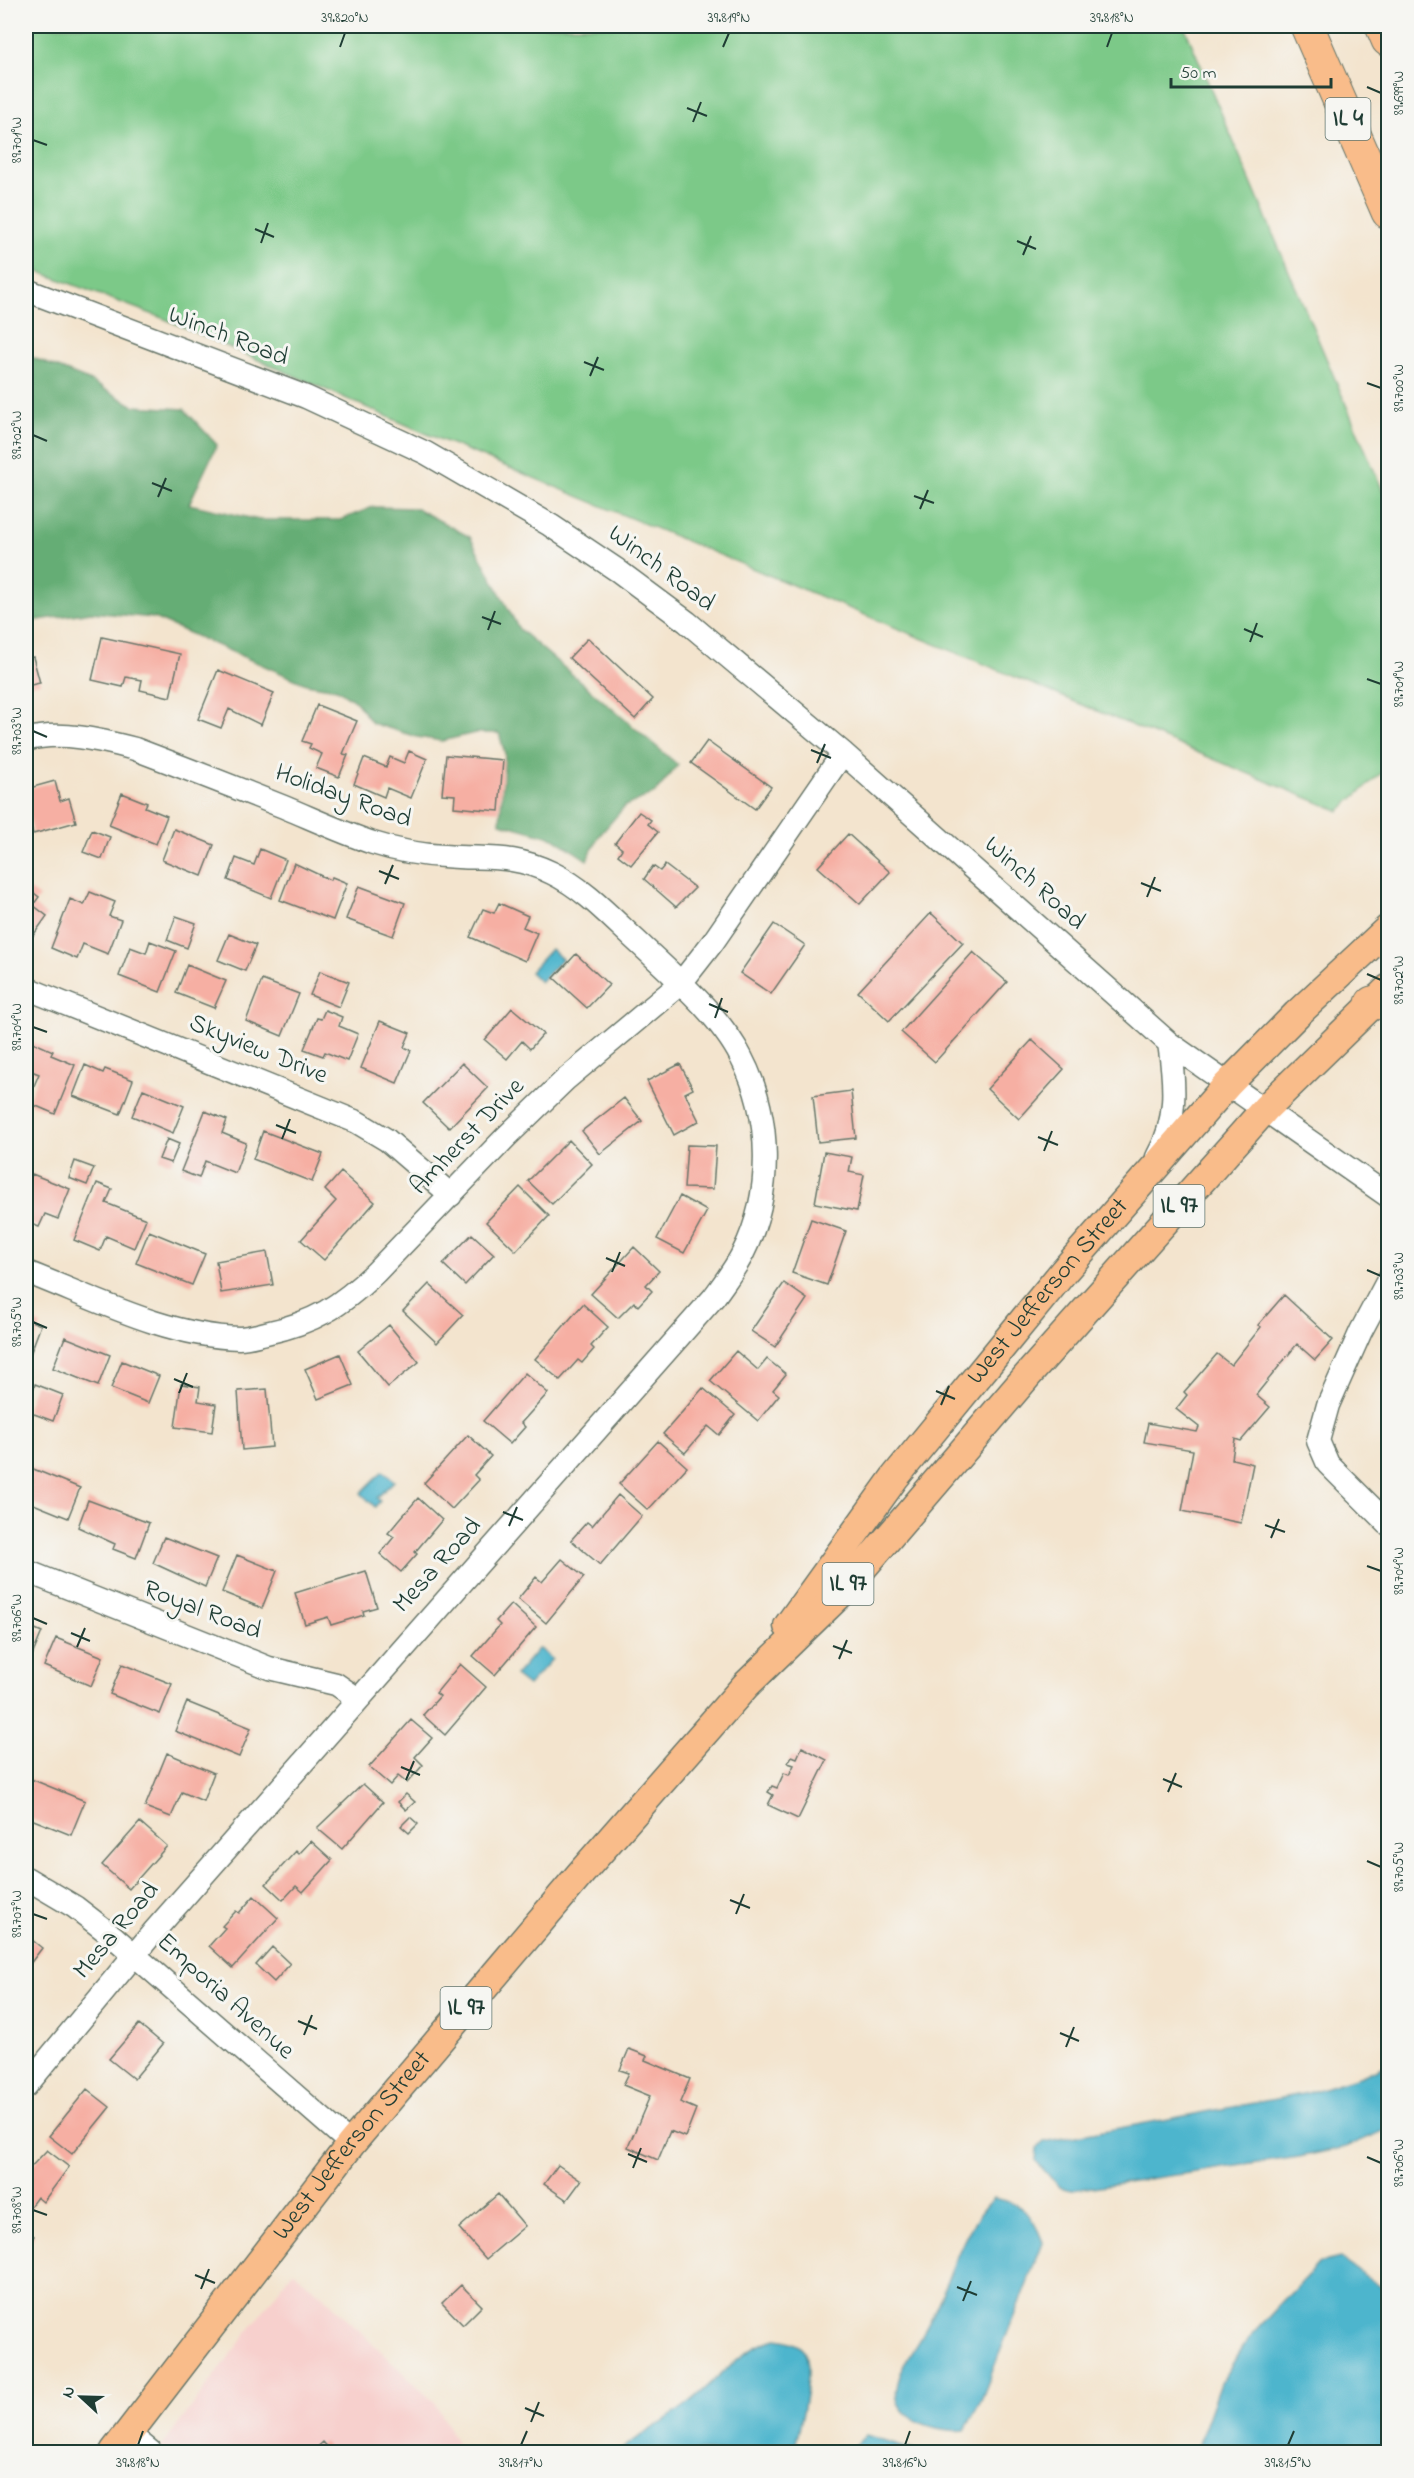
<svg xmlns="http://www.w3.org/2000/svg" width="1414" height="2478" viewBox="0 0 1414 2478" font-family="'Indie Flower',sans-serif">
  <rect width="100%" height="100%" fill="#f6f6f2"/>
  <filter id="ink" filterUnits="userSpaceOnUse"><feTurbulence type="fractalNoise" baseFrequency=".0167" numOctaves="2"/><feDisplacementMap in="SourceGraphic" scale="12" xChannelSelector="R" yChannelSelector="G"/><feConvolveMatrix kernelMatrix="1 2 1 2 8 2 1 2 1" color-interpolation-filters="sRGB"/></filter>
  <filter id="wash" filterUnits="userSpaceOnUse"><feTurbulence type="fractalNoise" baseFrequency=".008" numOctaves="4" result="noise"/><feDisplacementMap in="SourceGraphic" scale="24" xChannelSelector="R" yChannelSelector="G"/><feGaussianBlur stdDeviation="1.35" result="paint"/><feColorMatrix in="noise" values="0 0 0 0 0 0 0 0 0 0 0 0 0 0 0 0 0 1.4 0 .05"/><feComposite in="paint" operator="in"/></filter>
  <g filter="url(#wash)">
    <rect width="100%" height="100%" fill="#f3e4ce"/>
    <path fill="#f7d0cd" d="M293 2271 329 2301 436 2404 462 2452H158Z"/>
    <path fill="#7cc988" stroke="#4e835e" stroke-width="1.5" d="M26 26H1184L1388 503 1387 768 1339 811 425 433 165 319 26 267Z"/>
    <path fill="#65ad74" stroke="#427554" stroke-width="1.5" d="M26 355 88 380 134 406 184 409 217 445 189 504 259 520H340L373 507 416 508 470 537 519 629 678 765 655 793 625 806 599 836 587 860 554 838 500 823 505 754 499 733H475L442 741 417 737 372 723 357 703 337 689 306 684 154 618 91 612 26 622Z"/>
    <path fill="#4eb5cd" stroke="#367980" stroke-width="1.5" d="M551 949 562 959 540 982 530 972Z
      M383 1471 394 1481 377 1498 380 1501 375 1507 361 1493Z
      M539 1648 552 1659 528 1686 515 1676Z
      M1388 2064V2129L1346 2147 1299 2157 1072 2190 1059 2187 1036 2161 1037 2148 1044 2142 1308 2093 1362 2076Z
      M994 2198C1024 2204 1032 2214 1043 2242L980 2403 965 2430C941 2433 891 2420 897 2388 900 2366 917 2345 927 2326 951 2283 957 2234 994 2198Z
      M1340 2258 1388 2292V2447L1385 2452H1196L1221 2383 1249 2338 1319 2263Z
      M777 2339C786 2340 797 2342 803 2349 817 2367 798 2431 794 2452H618C641 2434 668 2420 691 2401 719 2379 741 2347 777 2339Z
      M866 2435 922 2452H854L855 2446Z"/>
    <g id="blocks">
      <path fill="#f6afa3" d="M102 637 180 654 170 697 140 690 142 680 126 677 123 687 92 680Z
        M588 638 653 699 635 719 569 658Z
        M33 657 40 683 26 686V659Z
        M218 670 274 693 261 725 229 709 221 728 198 719Z
        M317 705 357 721 343 754 348 755 339 777 316 768 322 754 309 748 311 744 302 741Z
        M707 741 771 787 755 809 691 763Z
        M409 751 427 759 411 798 387 788 384 797 354 784 364 758 386 767 390 757 404 763Z
        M446 755 503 760 499 811 454 807 455 795 442 794Z
        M55 781 60 801 69 798 76 822 33 834 26 807V789Z
        M122 793 147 803 145 807 167 816 156 844 109 825Z
        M639 812 651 820 648 824 658 832 631 865 618 855 622 849 615 843Z
        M174 829 214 845 202 876 162 860Z
        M92 830 110 837 102 859 83 852Z
        M848 834 890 872 860 904 818 867Z
        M260 849 286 860 271 898 228 880 236 858 254 865Z
        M294 863 330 880 332 877 347 883 333 920 280 900Z
        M665 865 695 888 676 907 644 879 653 866 660 871Z
        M359 886 405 903 393 936 346 919Z
        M26 887 39 897 33 905 47 916 32 937 26 931Z
        M90 892 115 902 109 916 121 920 108 954 83 944 77 959 51 948 70 899 84 905Z
        M499 903 528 916 523 927 537 933 525 961 470 937 483 909 494 913Z
        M931 913 963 943 889 1021 858 992Z
        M176 916 196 923 187 948 167 940Z
        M774 924 805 945 771 994 740 973Z
        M229 934 256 945 245 971 218 960Z
        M150 941 176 951 160 992 119 976 130 947 146 953Z
        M973 952 1007 982 935 1062 901 1032Z
        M576 954 609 985 587 1008 554 978Z
        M187 965 226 981 214 1008 176 993Z
        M320 971 349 982 339 1007 310 995Z
        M262 980 299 994 282 1036 246 1021Z
        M512 1008 543 1034 530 1049 522 1041 507 1059 485 1040Z
        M325 1010 342 1017 339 1026 358 1034 347 1061 325 1052 323 1056 304 1049 317 1018 321 1019Z
        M380 1021 410 1033 404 1047 411 1050 397 1083 361 1068Z
        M1032 1040 1064 1069 1019 1119 987 1089Z
        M30 1041 53 1051 51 1055 75 1065 55 1114 27 1102 39 1074 26 1069V1051Z
        M462 1063 488 1088 449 1128 423 1103Z
        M680 1064 693 1089 685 1093 699 1121 674 1135 647 1081Z
        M85 1065 103 1073 105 1069 133 1080 120 1114 73 1096Z
        M143 1089 184 1106 173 1133 132 1116Z
        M851 1091 856 1138 818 1142 813 1096Z
        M624 1098 642 1121 600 1154 582 1131Z
        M205 1111 227 1120 222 1133 246 1143 235 1173 205 1161 199 1178 181 1171Z
        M263 1131 323 1154 312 1182 253 1159Z
        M167 1139 179 1144 171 1163 159 1159Z
        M569 1140 592 1164 552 1204 528 1181Z
        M687 1145 716 1146 713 1189 684 1188Z
        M824 1152 852 1157 849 1172 864 1175 857 1211 815 1203Z
        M75 1161 94 1168 87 1185 69 1178Z
        M341 1172 375 1202 324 1260 301 1240 336 1201 325 1190Z
        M32 1174 70 1189 58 1219 45 1214 39 1227 26 1222V1189Z
        M97 1183 112 1189 106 1203 146 1219 134 1248 106 1236 100 1251 74 1240Z
        M520 1187 549 1216 516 1251 486 1222Z
        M680 1196 707 1211 684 1253 657 1239Z
        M811 1219 846 1231 827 1285 792 1273Z
        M149 1231 205 1254 192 1285 136 1263Z
        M472 1234 494 1254 465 1285 443 1264Z
        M634 1247 659 1271 646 1285 652 1291 638 1306 634 1302 618 1318 591 1294Z
        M267 1252 273 1285 221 1293 216 1261Z
        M784 1283 807 1299 775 1347 751 1331Z
        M429 1284 463 1315 437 1343 403 1311Z
        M1284 1295 1333 1340 1315 1360 1297 1344 1256 1395 1270 1407 1241 1441 1235 1439 1232 1459 1253 1464 1241 1523 1182 1511 1193 1450 1144 1442 1148 1423 1197 1432 1199 1427 1176 1409 1187 1395 1184 1392 1217 1354 1231 1365 1261 1327 1258 1325Z
        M583 1304 608 1327 591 1346 594 1349 582 1363 578 1360 560 1380 535 1359Z
        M26 1319 41 1325 26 1365Z
        M389 1325 419 1362 388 1387 358 1351Z
        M65 1337 110 1355 98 1386 53 1368Z
        M736 1351 758 1370 767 1359 786 1374 773 1390 779 1395 758 1421 710 1381Z
        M340 1354 353 1385 318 1399 305 1369Z
        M122 1361 159 1376 148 1403 111 1388Z
        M525 1373 548 1393 521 1423 525 1427 510 1444 483 1421Z
        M35 1384 63 1395 53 1421 26 1411Z
        M181 1384 200 1387 198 1401 216 1404 212 1432 175 1427Z
        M703 1388 735 1415 719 1435 708 1426 685 1453 663 1434Z
        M267 1389 272 1447 242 1450 238 1391Z
        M468 1435 491 1456 474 1475 479 1480 452 1509 424 1483Z
        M658 1441 687 1467 648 1510 619 1484Z
        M26 1466 80 1488 68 1518 26 1501Z
        M618 1495 642 1516 600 1565 571 1540 587 1522 592 1526Z
        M418 1498 442 1520 415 1552 417 1554 401 1572 380 1554 394 1537 388 1533Z
        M88 1500 149 1523 136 1558 113 1549 115 1544 78 1527Z
        M164 1537 217 1558 205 1587 153 1563Z
        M237 1555 277 1571 262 1608 222 1592Z
        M562 1559 584 1577 546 1623 518 1599 536 1577 542 1582Z
        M366 1571 377 1607 363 1611 364 1615 331 1625 328 1617 305 1624 295 1593Z
        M511 1604 536 1627 495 1675 473 1656 500 1625 496 1621Z
        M26 1625 42 1632 29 1663 26 1661Z
        M56 1638 103 1657 91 1686 44 1666Z
        M122 1664 172 1684 160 1714 110 1694Z
        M460 1664 486 1687 445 1735 423 1715 440 1696 436 1693Z
        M187 1702 251 1728 239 1757 175 1731Z
        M411 1720 432 1738 415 1757 423 1765 407 1783 398 1776 390 1785 369 1767Z
        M802 1747 827 1760 798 1819 768 1805 773 1795 768 1792 772 1786 777 1788 784 1773 789 1775 794 1765 788 1763 792 1756 797 1758Z
        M167 1753 214 1773 203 1801 182 1792 171 1817 145 1807Z
        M31 1779 85 1801 71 1835 26 1817V1793Z
        M363 1784 383 1802 342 1849 317 1828Z
        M406 1794 415 1802 406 1810 398 1802Z
        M410 1817 418 1824 409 1833 401 1826Z
        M140 1822 167 1846 129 1889 102 1865Z
        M311 1841 332 1860 303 1892 296 1886 283 1900 266 1884 296 1851 299 1854Z
        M254 1896 278 1918 233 1968 209 1946 225 1928 222 1926 236 1911 239 1913Z
        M26 1935 42 1948 26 1969Z
        M272 1947 290 1964 274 1982 256 1965Z
        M139 2024 163 2044 134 2079 109 2059Z
        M629 2049 647 2056 645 2060 690 2079 680 2102 696 2109 685 2137 670 2131 658 2160 628 2147 650 2096 623 2085 629 2073 620 2070Z
        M87 2089 110 2107 72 2154 49 2136Z
        M47 2150 69 2167 43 2202 37 2197 26 2212V2172Z
        M558 2165 581 2181 567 2200 544 2184Z
        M498 2194 525 2226 486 2259 459 2228Z
        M26 2230 34 2236 26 2249Z
        M461 2285 482 2306 463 2325 442 2303Z
        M323 2442 332 2452H312Z"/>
    </g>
  </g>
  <g filter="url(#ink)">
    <use href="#blocks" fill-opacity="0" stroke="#69776a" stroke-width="1.5"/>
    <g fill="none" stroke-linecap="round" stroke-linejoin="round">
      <defs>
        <path id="minor" d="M26 290 306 397 426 453 550 525 617 570 687 622 843 753 1169 1043 1388 1196
          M26 740C60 730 101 740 135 749 185 768 234 787 284 807 313 819 343 833 373 843 395 850 421 855 444 856 486 860 511 853 552 873 586 889 614 921 642 946 675 977 721 1017 741 1057 772 1116 773 1194 743 1253 735 1269 724 1283 714 1297L155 1930 26 2086
          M26 988 357 1122 387 1140 451 1195
          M1157 1157C1178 1121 1175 1083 1169 1043
          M26 1272C94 1298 165 1336 239 1338 248 1338 257 1335 266 1333 314 1323 341 1306 376 1272L506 1137 565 1080 681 983 713 942 843 753
          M1388 1280 1361 1331 1328 1405 1318 1441 1328 1464 1388 1524
          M26 1571 269 1668 336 1684 358 1699
          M26 1878 75 1907 115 1938 351 2144
          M129 2434 151 2452"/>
        <g id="major">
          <path id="s1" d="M788 1626 895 1477 1064 1271 1227 1085 1297 1014 1388 929"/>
          <path id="s2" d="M114 2452 351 2144 582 1872 746 1685 841 1593 1028 1375 1266 1108 1388 989"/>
        </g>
        <path id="highway" d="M1307 26 1388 212
          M1382 26 1388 40
          M1372 1003 1388 1002"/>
      </defs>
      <use href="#minor" stroke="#69776a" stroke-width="25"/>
      <use href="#major" stroke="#69776a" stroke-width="31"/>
      <use href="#highway" stroke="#69776a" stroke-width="35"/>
      <use href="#minor" stroke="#fff" stroke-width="22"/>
      <use href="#major" stroke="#f9bc8a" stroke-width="28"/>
      <use href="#highway" stroke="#f9bc8a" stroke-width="33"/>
    </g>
  </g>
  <path fill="none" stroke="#1f3d34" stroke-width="2" d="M340 47 345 33M723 47 729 33M1107 47 1112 33M1367 87 1381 93M687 108 707 116M693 122 701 102M33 140 47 145M255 229 274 237M1017 241 1036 249M261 243 268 223M1023 255 1031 236M584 362 604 370M590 376 598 357M1367 383 1381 388M33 435 47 441M152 483 172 491M914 496 934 503M158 497 166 478M920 509 928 490M482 617 501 624M1244 629 1263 637M488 630 495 611M1250 642 1257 623M1367 679 1381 684M33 731 47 737M811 750 831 758M817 763 825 744M379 871 399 879M1141 883 1161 891M385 884 393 865M1147 897 1155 877M1367 974 1381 980M709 1004 728 1012M715 1018 722 998M33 1027 47 1032M276 1125 296 1133M1038 1137 1058 1145M282 1139 290 1119M1044 1151 1052 1131M606 1258 625 1266M1367 1270 1381 1276M612 1272 620 1252M33 1322 47 1328M174 1379 193 1387M936 1391 955 1399M179 1393 187 1373M941 1405 949 1386M503 1512 523 1520M1265 1525 1285 1532M509 1526 517 1507M1271 1538 1279 1519M1367 1566 1381 1571M33 1618 47 1624M71 1633 90 1641M833 1646 852 1653M77 1647 85 1628M839 1659 847 1640M401 1767 420 1775M1163 1779 1182 1787M406 1780 414 1761M1168 1792 1176 1773M1367 1861 1381 1867M730 1900 750 1908M33 1914 47 1919M736 1914 744 1894M298 2021 317 2029M1060 2033 1079 2041M304 2035 312 2015M1066 2047 1074 2027M628 2154 647 2162M1367 2157 1381 2163M633 2168 641 2148M33 2210 47 2215M195 2275 215 2283M957 2287 977 2295M201 2289 209 2269M963 2301 971 2281M525 2408 544 2416M531 2422 539 2402M138 2445 143 2431M521 2445 527 2431M905 2445 910 2431M1288 2445 1294 2431"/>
  <g text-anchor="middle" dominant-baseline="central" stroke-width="6" stroke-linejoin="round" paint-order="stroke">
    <g fill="#f6f6f2" stroke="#60746d" stroke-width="1.5">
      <rect x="1325.5" y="98" width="45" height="42" rx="4.5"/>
      <rect x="1153.5" y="1185" width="51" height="42" rx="4.5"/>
      <rect x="822.5" y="1563" width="51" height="42" rx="4.5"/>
      <rect x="440.5" y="1987" width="51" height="42" rx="4.5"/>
    </g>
    <g font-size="24" font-weight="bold" fill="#1f3d34">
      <text x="1348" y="119">IL 4</text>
      <text x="1179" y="1206">IL 97</text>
      <text x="848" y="1584">IL 97</text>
      <text x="466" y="2008">IL 97</text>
    </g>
    <g font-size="26" fill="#1f3d34" stroke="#f6f6f2">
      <text transform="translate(228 337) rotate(21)">Winch Road</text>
      <text transform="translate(661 569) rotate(37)">Winch Road</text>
      <text transform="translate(343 797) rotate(20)">Holiday Road</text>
      <text transform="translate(1034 884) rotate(42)">Winch Road</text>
      <text transform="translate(258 1050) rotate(22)">Skyview Drive</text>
      <text transform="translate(468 1137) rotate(-46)">Amherst Drive</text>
      <text stroke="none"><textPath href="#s1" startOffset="424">West Jefferson Street</textPath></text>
      <text transform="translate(438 1566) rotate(-48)">Mesa Road</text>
      <text transform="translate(202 1611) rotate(21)">Royal Road</text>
      <text transform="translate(117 1931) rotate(-50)">Mesa Road</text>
      <text transform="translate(225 1997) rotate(42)">Emporia Avenue</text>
      <text stroke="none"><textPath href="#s2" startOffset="388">West Jefferson Street</textPath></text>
    </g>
  </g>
  <rect width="1414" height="2478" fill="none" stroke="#f6f6f2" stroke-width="66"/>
  <g transform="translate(81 2397) rotate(292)" stroke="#f6f6f2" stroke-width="4.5" paint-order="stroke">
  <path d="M0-4.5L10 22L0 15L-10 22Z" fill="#1f3d34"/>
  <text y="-9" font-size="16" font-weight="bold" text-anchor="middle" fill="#1f3d34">N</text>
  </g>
  <path d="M1171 78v9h160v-9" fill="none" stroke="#1f3d34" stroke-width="3"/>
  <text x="1180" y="78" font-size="18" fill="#1f3d34" stroke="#f6f6f2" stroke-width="4.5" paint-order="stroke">50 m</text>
  <rect x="33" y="33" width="1348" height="2412" fill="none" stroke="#1f3d34" stroke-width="2"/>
  <g font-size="15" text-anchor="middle" fill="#1f3d34">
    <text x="345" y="22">39.820°N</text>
    <text x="729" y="22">39.819°N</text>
    <text x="1112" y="22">39.818°N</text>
    <text transform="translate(1398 93) rotate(-90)" y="5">89.699°W</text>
    <text transform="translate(16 140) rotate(-90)" y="5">89.701°W</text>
    <text transform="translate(1398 388) rotate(-90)" y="5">89.700°W</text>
    <text transform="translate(16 435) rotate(-90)" y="5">89.702°W</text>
    <text transform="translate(1398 684) rotate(-90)" y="5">89.701°W</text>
    <text transform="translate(16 731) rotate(-90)" y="5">89.703°W</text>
    <text transform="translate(1398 980) rotate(-90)" y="5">89.702°W</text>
    <text transform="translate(16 1027) rotate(-90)" y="5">89.704°W</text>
    <text transform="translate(1398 1276) rotate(-90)" y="5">89.703°W</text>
    <text transform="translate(16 1322) rotate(-90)" y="5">89.705°W</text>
    <text transform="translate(1398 1571) rotate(-90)" y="5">89.704°W</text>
    <text transform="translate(16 1618) rotate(-90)" y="5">89.706°W</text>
    <text transform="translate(1398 1867) rotate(-90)" y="5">89.705°W</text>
    <text transform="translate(16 1914) rotate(-90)" y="5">89.707°W</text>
    <text transform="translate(1398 2163) rotate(-90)" y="5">89.706°W</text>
    <text transform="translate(16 2210) rotate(-90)" y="5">89.708°W</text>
    <text x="138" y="2467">39.818°N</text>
    <text x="521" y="2467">39.817°N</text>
    <text x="905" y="2467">39.816°N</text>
    <text x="1288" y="2467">39.815°N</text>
  </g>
</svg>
